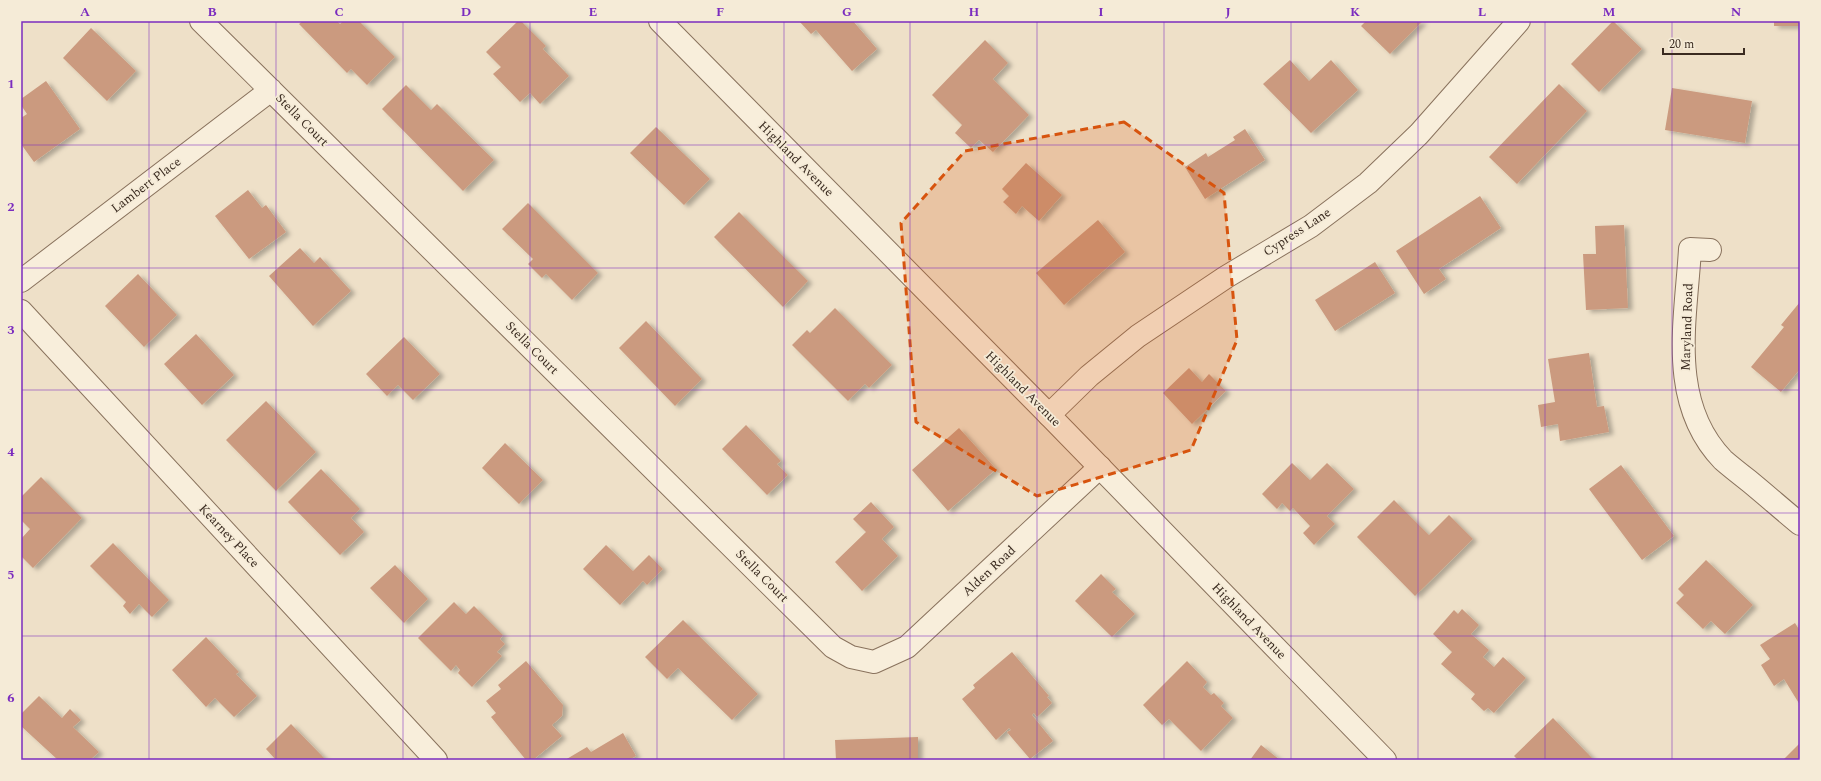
<svg xmlns="http://www.w3.org/2000/svg" width="1821" height="781" viewBox="0 0 1821 781" font-family="Spectral,serif">
  <defs>
    <filter id="shadow"><feDropShadow dx="4.5" dy="2.5" stdDeviation="2" flood-color="#0004"/></filter>
  </defs>
  <rect width="100%" height="100%" fill="#eee0c8"/>
  <path fill="#cb9a7f" filter="url(#shadow)" d="M303 21H337L340 24 343 21H359L395 57 367 85 351 69 347 73 299 24Z
    M518 21H521L546 46 543 49 569 76 540 104 530 93 520 102 493 74 501 67 486 52Z
    M799 21H853L877 49 852 71 816 30 811 34Z
    M1366 21H1423L1390 54 1361 26Z
    M1613 21 1642 49 1599 92 1571 64Z
    M1774 21H1800V26H1774Z
    M91 28 136 71 107 101 63 58Z
    M985 40 1008 63 993 79 1029 115 993 152 979 140 971 148 955 133 962 125 932 95Z
    M1290 60 1309 81 1331 60 1358 90 1311 133 1263 84Z
    M46 81 80 129 34 162 21 144V118L27 114 21 105V99Z
    M1559 84 1587 111 1517 184 1489 157Z
    M406 85 431 110 437 104 494 160 463 191 382 109Z
    M1672 88 1752 101 1745 143 1665 130Z
    M656 127 710 179 684 205 630 153Z
    M1245 129 1265 160 1205 199 1185 167 1206 153 1208 157 1235 140 1233 137Z
    M1026 163 1062 195 1039 221 1022 206 1016 214 1003 202 1009 196 1002 189Z
    M248 190 262 208 266 205 286 232 249 259 215 216Z
    M1480 196 1501 228 1439 269 1446 279 1424 294 1396 251Z
    M528 203 598 273 572 300 546 274 542 278 528 264 533 259 502 229Z
    M739 212 808 281 783 307 714 237Z
    M1098 220 1125 252 1064 305 1036 273Z
    M1624 225 1628 308 1586 310 1583 254H1596L1595 226Z
    M300 248 314 263 320 257 351 291 313 326 269 276Z
    M1375 262 1395 293 1335 331 1315 300Z
    M138 274 177 315 144 347 105 306Z
    M1800 302V369L1781 392 1751 367 1784 327 1781 325Z
    M835 308 892 365 869 388 865 384 848 401 792 345 807 330 810 333Z
    M646 321 702 379 675 406 619 348Z
    M196 334 234 375 202 405 164 364Z
    M404 337 440 374 413 400 398 385 387 396 366 374Z
    M1589 353 1597 407 1604 406 1609 432 1560 441 1558 424 1541 427 1538 405 1555 402 1548 359Z
    M1189 368 1202 382 1209 374 1226 391 1192 424 1163 393Z
    M266 401 316 452 276 491 226 440Z
    M746 425 781 461 777 464 788 475 767 495 722 449Z
    M959 428 996 469 948 511 912 470Z
    M505 443 543 480 519 504 482 468Z
    M1292 463 1310 480 1327 463 1354 489 1327 516 1335 524 1314 545 1303 533 1310 526 1293 508 1290 511 1282 503 1277 509 1262 494Z
    M1621 465 1674 536 1642 560 1589 489Z
    M321 469 360 509 351 518 364 532 340 555 288 502Z
    M41 477 82 518 33 568 21 556V539L30 529 21 520V497Z
    M1394 500 1429 535 1449 515 1473 539 1415 596 1357 537Z
    M871 502 894 527 882 539 898 556 862 591 835 562 866 532 853 519Z
    M113 543 169 600 152 617 139 604 130 614 123 606 126 602 90 566Z
    M606 545 633 571 649 555 663 569 647 585 643 581 620 605 583 569Z
    M1706 560 1753 605 1725 634 1711 621 1703 629 1676 603 1684 595 1678 589Z
    M395 565 428 599 404 623 370 588Z
    M1101 574 1116 589 1112 592 1135 614 1112 637 1075 601Z
    M454 602 466 614 474 606 503 635 500 639 505 644 497 652 502 656 472 687 458 673 460 670 456 665 451 671 418 638Z
    M1462 609 1479 625 1471 634 1489 650 1483 657 1494 667 1503 657 1526 678 1494 713 1488 708 1484 711 1471 699 1475 694 1441 664 1452 652 1433 634 1454 610 1458 614Z
    M683 620 758 694 732 720 678 668 667 679 645 657Z
    M1795 623 1800 631V705L1784 679 1774 686 1761 665 1770 659 1760 645Z
    M206 637 239 672 236 674 257 696 234 717 215 698 206 707 172 670Z
    M1012 652 1049 696 1047 697 1052 703 1037 717 1034 713 1032 715 1053 741 1030 759 1007 732 1011 730 1009 728 996 740 962 699 975 688 973 685Z
    M526 661 563 705 562 716 552 725 562 736 533 760H526L491 717 496 713 486 701 501 689 498 685Z
    M1187 661 1207 682 1203 687 1211 695 1214 693 1224 703 1221 706 1233 718 1201 751 1169 719 1162 725 1143 705Z
    M39 696 62 718 70 709 81 720 73 727 99 752 90 760H58L21 726V714Z
    M1553 718 1594 760H1518L1514 756Z
    M291 724 326 760H276L266 749Z
    M623 733 636 756 629 760H565L587 747 591 752Z
    M918 737V760H836L835 740Z
    M1800 743V760H1783Z
    M1261 745 1280 760H1250Z"/>
  <g fill="none" stroke-linecap="round" stroke-linejoin="round">
    <defs>
      <path id="minor" d="M201 21 833 647 851 657 874 662 907 647 1100 467
        M1710 250 1690 249C1686 320 1667 402 1723 460 1731 467 1740 474 1749 481 1766 495 1783 510 1800 524
        M21 281 271 90
        M21 311 436 760
        M1049 415 1089 376 1138 336 1226 277 1311 226 1368 183 1419 134 1519 21"/>
      <path id="tertiary" d="M660 21 1049 415 1385 760"/>
    </defs>
    <use href="#minor" stroke="#89725d" stroke-width="24"/>
    <use href="#tertiary" stroke="#89725d" stroke-width="24"/>
    <use href="#minor" stroke="#f8eedb" stroke-width="22"/>
    <use href="#tertiary" stroke="#f8eedb" stroke-width="22"/>
  </g>
  <path fill="#d7540e" fill-opacity="0.2" stroke="#d7540e" stroke-width="3" stroke-dasharray="8 5" stroke-linejoin="round" d="M1124 122 1224 193 1237 340 1191 450 1037 496 916 422 901 223 965 151Z"/>
  <path fill="none" stroke="#7b2cbf" stroke-width="1" stroke-opacity="0.55" d="M149 21V760M276 21V760M403 21V760M530 21V760M657 21V760M784 21V760M910 21V760M1037 21V760M1164 21V760M1291 21V760M1418 21V760M1545 21V760M1672 21V760M21 145H1800M21 268H1800M21 390H1800M21 513H1800M21 636H1800"/>
  <g text-anchor="middle" dominant-baseline="central" stroke-width="3.5" stroke-linejoin="round" paint-order="stroke">
    <g font-size="13" fill="#3a2b20" stroke="#f5ebd7">
      <text transform="translate(302 120) rotate(45)">Stella Court</text>
      <text transform="translate(796 159) rotate(45)">Highland Avenue</text>
      <text transform="translate(146 185) rotate(-37)">Lambert Place</text>
      <text transform="translate(1297 232) rotate(-33)">Cypress Lane</text>
      <text transform="translate(1687 327) rotate(-88)">Maryland Road</text>
      <text transform="translate(532 348) rotate(45)">Stella Court</text>
      <text transform="translate(1023 389) rotate(45)">Highland Avenue</text>
      <text transform="translate(229 536) rotate(47)">Kearney Place</text>
      <text transform="translate(989 571) rotate(-43)">Alden Road</text>
      <text transform="translate(762 576) rotate(45)">Stella Court</text>
      <text transform="translate(1249 621) rotate(46)">Highland Avenue</text>
    </g>
  </g>
  <rect width="1821" height="781" fill="none" stroke="#f5ebd7" stroke-width="44"/>
  <path d="M1663 48v6h81v-6" fill="none" stroke="#3a2b20" stroke-width="2"/>
  <text x="1669" y="48" font-size="12" fill="#3a2b20" stroke="#f5ebd7" stroke-width="3" paint-order="stroke">20 m</text>
  <rect x="22" y="22" width="1777" height="737" fill="none" stroke="#7b2cbf" stroke-width="1.5"/>
  <g font-size="13" text-anchor="middle" font-weight="bold" fill="#7b2cbf">
    <text x="85" y="16">A</text>
    <text x="212" y="16">B</text>
    <text x="339" y="16">C</text>
    <text x="466" y="16">D</text>
    <text x="593" y="16">E</text>
    <text x="720" y="16">F</text>
    <text x="847" y="16">G</text>
    <text x="974" y="16">H</text>
    <text x="1101" y="16">I</text>
    <text x="1228" y="16">J</text>
    <text x="1355" y="16">K</text>
    <text x="1482" y="16">L</text>
    <text x="1609" y="16">M</text>
    <text x="1736" y="16">N</text>
    <text x="11" y="88">1</text>
    <text x="11" y="211">2</text>
    <text x="11" y="334">3</text>
    <text x="11" y="456">4</text>
    <text x="11" y="579">5</text>
    <text x="11" y="702">6</text>
  </g>
</svg>
